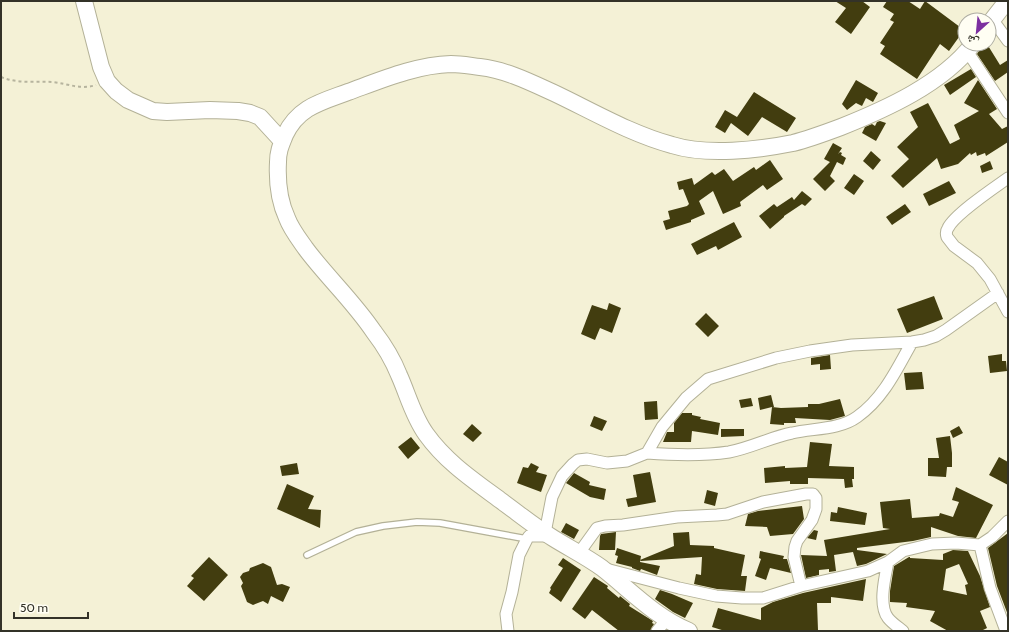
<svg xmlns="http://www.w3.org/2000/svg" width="1009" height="632" viewBox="0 0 1009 632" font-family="Cabin,'Noto Naskh Arabic',sans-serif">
  <rect width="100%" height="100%" fill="#f4f1d6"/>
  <path fill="#423d0f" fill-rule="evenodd" d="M835 1H862L870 7 851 34 835 22 846 8Z
    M887 1H908L920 9 925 1 964 30 949 51 940 44 917 79 880 54 885 46 880 43 894 22 890 20 894 14 883 7Z
    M987 44 1000 65 1008 60V72L995 81 977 54 982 46Z
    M971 69 976 77 950 95 944 85Z
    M856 80 878 93 873 102 866 98 862 106 856 103 847 110 842 104Z
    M978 80 997 109 989 114 1002 129 1008 126V142L986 156 985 153 977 156 976 152 971 155 970 153 958 164 941 169 937 158 903 188 891 176 909 159 897 147 918 127 910 112 928 103 950 144 960 139 954 125 979 111 964 103Z
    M754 92 796 118 787 132 762 117 748 136 731 123 725 133 715 127 725 110 737 117Z
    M880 121 886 123 876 141 862 133 865 127 872 124 875 126 877 122Z
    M833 143 842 148 838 154 840 152 842 153 841 155 846 158 843 165 837 162 830 176 835 181 825 191 813 179 830 162 824 159Z
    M871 151 881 160 873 170 863 161Z
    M770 160 783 179 767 190 763 185 740 202 741 206 723 214 713 191 699 201 705 214 691 220V222L666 230 663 221 670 219 668 211 687 206 689 204 683 189 679 190 677 182 692 178 694 185 712 172 715 175 724 169 733 181 754 167 756 170Z
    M990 161 993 169 982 173 980 166Z
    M854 174 864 181 854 195 844 188Z
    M949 181 956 193 929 206 923 194Z
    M802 191 812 199 805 206 802 204 784 216V217L770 229 759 216 774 204 777 207 792 197 794 200Z
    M905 204 911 212 892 225 886 217Z
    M734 222 742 237 718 250 716 246 697 255 691 244Z
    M934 296 943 319 907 333 897 309Z
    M609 303 621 308 612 333 600 328 595 340 581 334 592 305 607 310Z
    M706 313 719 326 708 337 695 324Z
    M1002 354V361H1006L1007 371 990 373 988 356Z
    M830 355 831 369 820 370V364L811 365V358Z
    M922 372 924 389 906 390 904 373Z
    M771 395 774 407H772L781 408 808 407V404H819L840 399 845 416 830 420 795 418 796 423H784V425L770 424 772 407 760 410 758 398Z
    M751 398 753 406 741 408 739 400Z
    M657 401 658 419 645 420 644 402Z
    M682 413H692V415L701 417 700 419 720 423 718 435 692 431 691 442H663L667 432H674V423Z
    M594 416 607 421 602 431 590 426Z
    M472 424 482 433 473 442 463 434Z
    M959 426 963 433 953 438 950 431Z
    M721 429H744V436L721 437Z
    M950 436 952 453V467H947L946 477 928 476V458H939L936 438Z
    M411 437 420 448 408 459 398 447Z
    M810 442 832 444 829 466 854 467V479H852L853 487 845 488 844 479 808 478V484H790V481L765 483 764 468 785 466V468L807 467Z
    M999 457 1008 462V485L989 475Z
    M297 463 299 474 282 476 280 466Z
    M531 463 539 467 536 472 547 475 541 492 517 483 523 467 528 468Z
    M650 472 656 502 628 507 626 499 637 497 633 475Z
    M574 473 590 482 589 485 606 489 604 500 590 497 566 483Z
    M287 484 314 496 308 509 321 510 320 528 277 509Z
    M956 487 993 505 976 538 958 536 931 527V537L913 541 857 548V550L887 554 866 564 857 566 853 552 834 555 836 571 829 572V569L819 570V575L806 578 801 555 827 556 824 540 890 529 883 528 880 502 910 499 912 518 939 516 940 513 953 517 959 502 952 500Z
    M707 490 718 493 715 506 704 503Z
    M802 506 804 519 793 534 770 536 767 527 745 526 748 514 758 511Z
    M838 507 867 513 865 525 830 521 831 512 837 513Z
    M566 523 579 530 574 539 561 532Z
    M814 530 818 531 816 540 807 538Z
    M616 532 615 550H599L600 536 601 534Z
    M689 532 690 545 714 546V548L745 555 741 576H747L745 591 717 589 694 584 696 574 701 575 702 557 641 561 640 560 674 546 673 533Z
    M1008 533V615L997 586 988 548Z
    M617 548 641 556 640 562 660 566 657 575 641 569 640 571 632 568V567L616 563 618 556 615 555Z
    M953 550 968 551 980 576 990 607 980 611 987 628 981 631H948L930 621 935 611 906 607 907 603 890 602V591L894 566 909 557H910V558L943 560V554ZM959 564 968 584 965 585 967 595 943 590 946 569Z
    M760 551 784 556 783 559H787L791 573 770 568 766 580 755 576 761 559 759 558Z
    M209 557 228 575 204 601 187 586 194 578 191 576Z
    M563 558 581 570 561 602 549 593 551 589 550 588 563 568 558 565Z
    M263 563 271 567 277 585 282 584 290 587 283 602 271 596 268 604 263 601 253 605 247 602 241 586 243 583 240 577 243 573 249 571 250 568Z
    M594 577 608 586 607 588 619 598 620 596 630 604 629 606 653 621 652 623 654 624 650 631H619L592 610 585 619 572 609Z
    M866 579 863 601 831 597V603H817L818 630 725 631 712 627 718 608 761 620V608L773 602 803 593Z
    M660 590 672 594 693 603 685 618 673 612 655 599Z"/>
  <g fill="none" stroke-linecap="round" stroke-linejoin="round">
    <defs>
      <path id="lane" d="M307 555 356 532 383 526 417 522 440 523 527 539"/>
      <path id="street" d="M992 19 1008 41
        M967 51 1008 113
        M1008 178C994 188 955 214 948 228 946 231 946 234 947 237L954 246 977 263 990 279 1008 312
        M647 453C674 455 702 456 729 452 751 448 771 437 792 433 813 428 839 430 857 417 883 399 897 369 912 342
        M545 533 552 497 562 476 573 464 578 460 587 459 607 463 627 461 647 453 662 427 686 398 708 379 776 358 810 351 852 345 912 342 924 340 936 336 946 330 998 293
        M980 545 992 537 1008 521
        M579 553 597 528 605 526 623 525 677 517 717 515 727 514 763 502 806 494H813L816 498V509L812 520 797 541 795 547 794 557 801 586
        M888 562C885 577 878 605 888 618 892 623 898 627 903 631
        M606 569 679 588 716 596 742 598H763L801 586 868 571 888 562 903 551 932 544 956 543 980 545 990 588 1006 631
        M508 631 506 614 512 592 519 555 527 539 529 536H549
        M657 631 667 619"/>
      <path id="secondary" d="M84 1 101 67 107 81 116 91 128 100 153 111 167 112 210 110 238 111 250 113 260 117 282 141
        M989 24 1007 1
        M689 631C655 617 630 590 602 568 587 557 569 548 553 538 535 527 518 513 500 500 473 480 446 462 426 434 413 416 408 395 399 375 393 360 384 345 374 332 354 302 327 277 306 249 299 239 291 229 287 218 279 201 277 181 278 162 278 151 281 145 285 135 298 107 321 102 348 92 381 80 416 65 451 64 461 64 471 66 480 67 506 70 530 82 554 93 592 111 631 134 672 145 707 156 758 150 793 143 809 139 825 133 841 127 886 109 942 84 973 44"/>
    </defs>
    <use href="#lane" stroke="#b3b197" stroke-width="8"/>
    <use href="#street" stroke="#b3b197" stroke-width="13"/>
    <use href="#secondary" stroke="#b3b197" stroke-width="18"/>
    <path stroke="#b6b49e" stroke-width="2" stroke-dasharray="3 3" stroke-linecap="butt" d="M1 77C18 84 36 81 53 82 69 84 81 90 96 85"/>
    <use href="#lane" stroke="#fff" stroke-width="5.5"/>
    <use href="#street" stroke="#fff" stroke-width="11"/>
    <use href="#secondary" stroke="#fff" stroke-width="16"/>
  </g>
  <rect width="1009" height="632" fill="none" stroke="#333228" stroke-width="4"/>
  <g transform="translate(977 32) rotate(207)"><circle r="19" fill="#fffef3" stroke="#adaca2"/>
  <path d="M0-3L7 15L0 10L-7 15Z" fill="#7c2fa0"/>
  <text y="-6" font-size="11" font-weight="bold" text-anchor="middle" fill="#333228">ش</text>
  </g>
  <path d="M14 612v6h74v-6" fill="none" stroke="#333228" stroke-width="2"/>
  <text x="20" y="612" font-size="12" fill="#333228" stroke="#fffef3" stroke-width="3" paint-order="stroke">50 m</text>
</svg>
